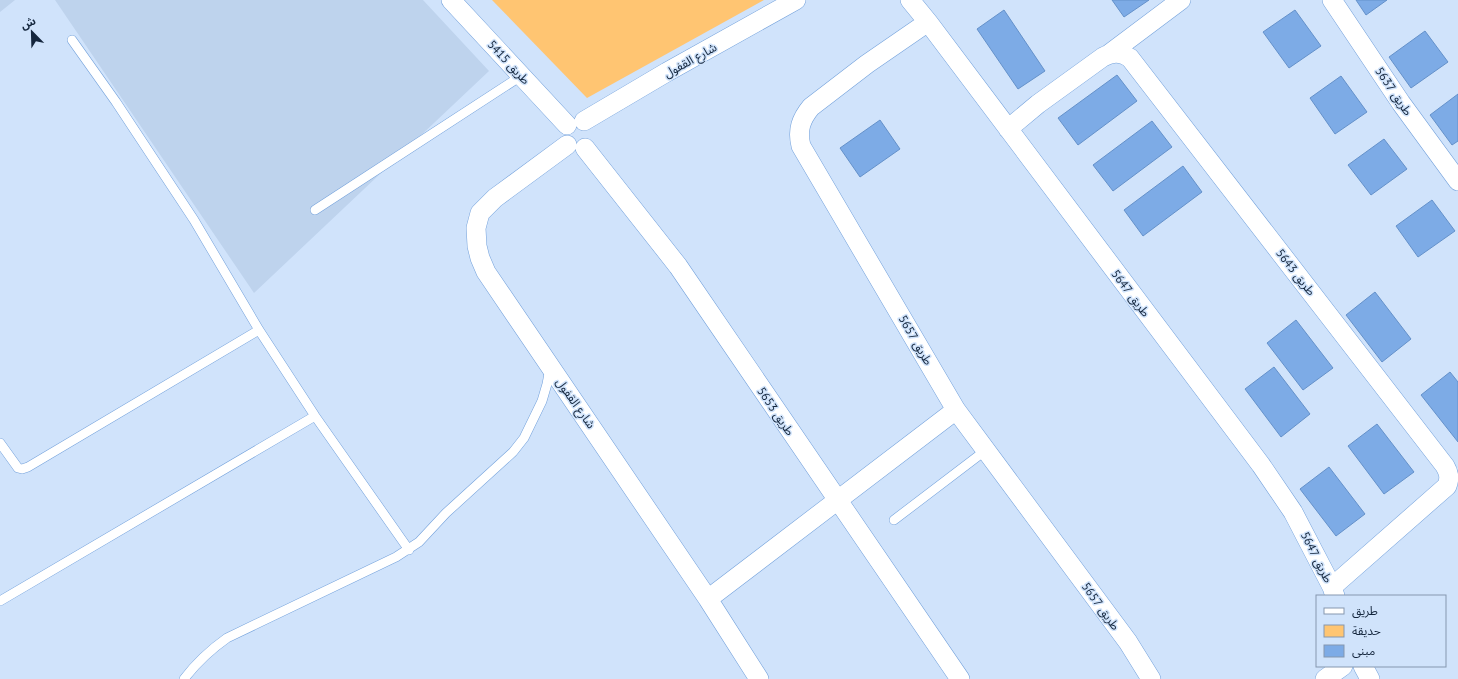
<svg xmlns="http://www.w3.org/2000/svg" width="1458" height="679" viewBox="0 0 1458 679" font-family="'PT Sans','Noto Sans Arabic',sans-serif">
  <rect width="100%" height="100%" fill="#d0e3fb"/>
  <path fill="#bed3ed" d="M0 0H15L0 12Z
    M55 0H423L489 71 254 293Z"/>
  <path fill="#ffc572" d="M492 0H764L587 98Z"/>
  <path fill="#7dabe6" stroke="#6491ca" d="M1112 0H1149L1124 17Z
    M1356 0H1387L1366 15Z
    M1004 10 1045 71 1018 89 977 29Z
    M1295 10 1321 46 1289 68 1263 32Z
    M1425 31 1448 62 1411 88 1389 57Z
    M1117 75 1137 101 1078 145 1058 118Z
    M1341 76 1367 112 1335 134 1310 98Z
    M1458 94V141L1452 145 1430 115Z
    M880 120 900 149 860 177 840 148Z
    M1152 121 1172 147 1113 191 1093 165Z
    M1384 139 1407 169 1371 195 1348 165Z
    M1183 166 1202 192 1143 236 1124 210Z
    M1432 200 1455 231 1418 257 1396 226Z
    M1375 292 1411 339 1382 362 1346 315Z
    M1296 320 1333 368 1303 390 1267 343Z
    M1274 367 1310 414 1281 437 1245 389Z
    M1450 372 1458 382V442L1421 395Z
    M1377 424 1414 472 1384 494 1348 446Z
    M1329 467 1365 514 1336 536 1300 489Z"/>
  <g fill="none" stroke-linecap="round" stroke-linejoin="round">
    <defs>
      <path id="lane" d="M72 40 116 102 194 220 259 330 315 416 409 550
        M315 210 521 76
        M0 443 18 468 22 469 28 467 259 330
        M894 520 986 450
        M0 601 315 416
        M184 679C197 662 210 650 227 638L396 557 419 542 446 513 513 452 524 438 542 401 547 384 550 368"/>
      <path id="street" d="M451 0 567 125
        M910 0 928 22 1261 465 1293 512 1332 587 1335 596
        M1332 0 1401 103 1458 181
        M928 22 867 64 811 107C801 119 797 130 801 146L956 410 1128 642 1151 679
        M1109 54 1181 0
        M584 121 667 72 796 0
        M1008 129 1038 104 1103 57C1113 52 1120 52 1130 58L1445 466C1449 473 1450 478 1447 486L1332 587
        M567 145 495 198 480 213 476 228 477 246 480 258 486 272 708 599 759 679
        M585 148 678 266 960 679
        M708 599 956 410
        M1363 666 1370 679
        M1325 679 1343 666"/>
    </defs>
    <use href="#lane" stroke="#73a1db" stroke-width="10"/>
    <use href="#street" stroke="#73a1db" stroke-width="20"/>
    <use href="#lane" stroke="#fff" stroke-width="9"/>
    <use href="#street" stroke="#fff" stroke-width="19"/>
  </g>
  <g text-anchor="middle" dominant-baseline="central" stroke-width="3" stroke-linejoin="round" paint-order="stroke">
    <g font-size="12" fill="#14263d" stroke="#d0e3fb">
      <text transform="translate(690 60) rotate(-29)">شارع القفول</text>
      <text transform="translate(509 62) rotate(47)">طريق 5415</text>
      <text transform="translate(1394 91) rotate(56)">طريق 5637</text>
      <text transform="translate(1296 272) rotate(52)">طريق 5643</text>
      <text transform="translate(1131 293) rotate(53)">طريق 5647</text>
      <text transform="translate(916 340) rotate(60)">طريق 5657</text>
      <text transform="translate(576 403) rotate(55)">شارع القفول</text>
      <text transform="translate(776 411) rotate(56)">طريق 5653</text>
      <text transform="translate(1317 557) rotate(63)">طريق 5647</text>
      <text transform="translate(1101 606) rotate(54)">طريق 5657</text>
    </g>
  </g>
  <rect x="1316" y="595" width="130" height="72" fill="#d0e3fb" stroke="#8597af"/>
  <rect x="1324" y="608" width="20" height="6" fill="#ffffff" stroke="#8597af"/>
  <text x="1352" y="615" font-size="12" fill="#14263d">طريق</text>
  <rect x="1324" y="625" width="20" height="12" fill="#ffc572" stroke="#8597af"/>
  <text x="1352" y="635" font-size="12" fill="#14263d">حديقة</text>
  <rect x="1324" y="645" width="20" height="12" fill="#7dabe6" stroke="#8597af"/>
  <text x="1352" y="655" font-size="12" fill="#14263d">مبنى</text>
  <g transform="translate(32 32) rotate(337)" stroke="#d0e3fb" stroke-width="3" paint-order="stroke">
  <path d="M0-3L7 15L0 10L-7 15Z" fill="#14263d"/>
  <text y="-6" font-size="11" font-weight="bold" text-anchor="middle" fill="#14263d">ش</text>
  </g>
</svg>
